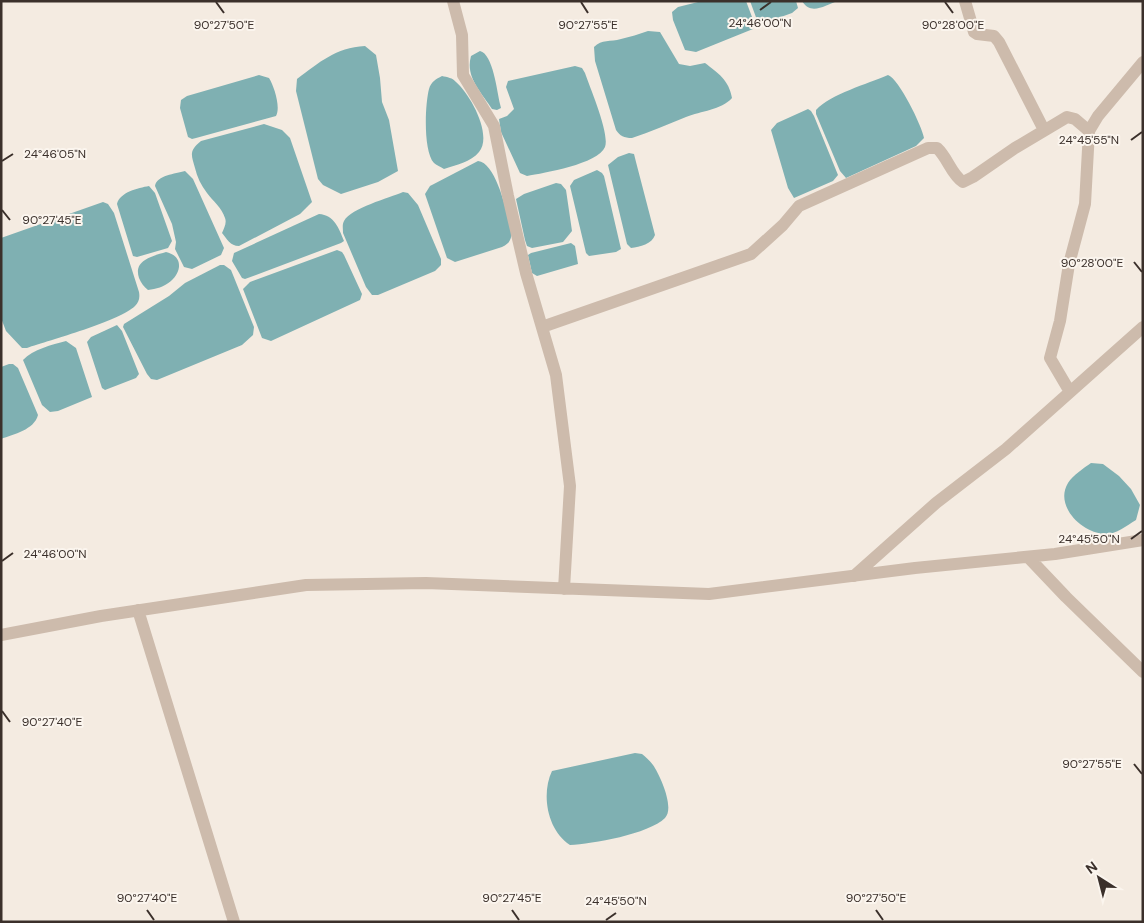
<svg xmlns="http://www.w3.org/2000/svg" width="1144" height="923" viewBox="0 0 1144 923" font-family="'DM Sans',sans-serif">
  <rect width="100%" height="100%" fill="#f4ebe1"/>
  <path fill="#7fb0b2" d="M702 1H746L755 25 753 29 696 52 685 50 673 20 672 12 678 7Z
    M750 1H796L798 8 792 13 761 24 757 20Z
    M802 1H838C825 5 811 16 802 1Z
    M648 31 660 32 679 64 690 66 705 63C718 73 729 80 732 98 721 110 701 111 686 117 668 124 650 132 632 138 624 138 620 136 616 130L595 61 594 47C602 39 610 42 621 39 630 37 639 34 648 31Z
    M365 46 376 55 380 78 382 102 389 120 398 171 378 182 341 194 323 185 318 179 296 91 297 79C320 62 335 48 365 46Z
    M480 51C493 54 497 91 500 104L501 108 497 110 492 109C481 92 465 77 471 56Z
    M575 66 582 68 585 73C590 88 610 134 605 147 598 164 544 173 527 176L520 173 501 132 499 119 507 116 514 109 506 87 508 81Z
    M259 75 269 78C274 86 281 107 276 116L196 138 192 139 188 137 180 108 181 100 187 96Z
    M888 75C899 79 922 126 924 138L916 146 846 178 840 171 816 114V110C831 94 867 84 888 75Z
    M442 76C447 77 453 78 456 82 470 94 493 135 479 152 471 162 456 165 444 169 441 167 436 165 434 163 423 151 425 104 429 89 431 82 436 79 442 76Z
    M808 109 811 111 814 116 838 175 833 181 794 198 788 188 771 130 777 123Z
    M264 124 282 130 290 138 312 202 300 214 239 246C230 246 227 239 222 233 224 228 227 223 225 218 222 208 213 201 207 193 201 185 197 177 195 168 191 154 189 151 201 141Z
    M629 153 634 154 636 162 655 235C652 244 640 247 631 248L627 244 608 165 618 157Z
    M478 161C497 163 507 215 512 231 511 240 510 243 502 247L455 262 447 258 425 194 430 186Z
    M597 170 602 173 604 176 621 249 616 252 589 256 586 253 570 186 574 180Z
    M185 171 193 179 224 248 221 255 192 269 184 267 175 249 176 242 172 224 155 186C157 175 175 174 185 171Z
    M556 183 561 184 566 190 572 231 563 242 532 248 527 246 525 240 516 199 524 194Z
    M149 186 155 193 172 241 168 248 137 257 133 256 117 204C120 192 138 188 149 186Z
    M403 192 408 193 418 205 441 259V265L435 271 378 295H372L366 287 343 233C343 228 342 225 344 221 351 208 389 198 403 192Z
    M103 202 108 204 114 213 139 292C140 298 139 302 135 306 120 321 50 340 27 348H22L6 331 1 318V238Z
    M319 214C334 215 339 228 344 241L341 243 245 279 242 278 232 261 234 253Z
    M571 243 575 246 578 264 537 276 532 273 528 255 531 253Z
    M337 250 342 252 344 255 362 294 360 300 271 341 262 338 243 289 250 282Z
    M166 252C183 256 182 271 171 281 164 287 156 289 148 290 144 287 141 283 139 278 133 260 153 256 166 252Z
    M220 265H224L231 270 254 327 253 335 242 345 157 380 151 379 147 374 123 327 124 324 169 296 185 283Z
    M117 325 122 331 139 374 136 378 105 390 102 388 87 342 91 337Z
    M66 341 76 348 92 397 58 411 50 412 42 405 23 360C33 349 52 345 66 341Z
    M9 364H13L18 368 38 415C34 430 14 434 1 439V367Z
    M1091 463 1103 464 1119 476 1131 489 1140 505 1136 520C1126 526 1117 534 1105 534 1082 533 1054 506 1068 483 1073 475 1084 468 1091 463Z
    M635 753 642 754C646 757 650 761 653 765 660 775 675 808 665 818 649 834 592 844 570 845 547 830 541 794 552 771Z"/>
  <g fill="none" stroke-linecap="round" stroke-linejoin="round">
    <path stroke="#cdbbac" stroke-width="12" d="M453 1 462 35 463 75 494 126 508 196 526 273 556 375 570 486 564 589
      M965 1 974 32 977 34 994 36 999 42 1044 130
      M542 327 751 254 783 225 799 206 928 148H937C948 158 951 174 963 182L973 177 1015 148 1067 117 1075 119 1089 131
      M1070 392 1050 358 1060 321 1069 264 1085 204 1089 131 1098 116 1143 62
      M1028 557 1066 597 1143 672
      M854 576 936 503 1006 449 1143 327
      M138 610 234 922
      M1 635 101 616 306 585 426 583 709 594 915 568 1055 554 1143 540"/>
  </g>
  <path fill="none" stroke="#3b302b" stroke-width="2" d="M216 2 224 13M581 2 588 13M945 2 953 13M760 10 771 2M1131 140 1142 132M2 161 13 154M2 210 10 220M1134 262 1142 272M1131 539 1142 531M2 561 13 553M2 711 10 722M1134 764 1142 774M147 910 154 920M512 910 519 920M876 910 883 920M606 920 616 913"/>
  <g font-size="12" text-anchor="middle" fill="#3b302b" stroke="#fbf5ee" stroke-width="4" stroke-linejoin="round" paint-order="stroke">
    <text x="760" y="27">24°46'00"N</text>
    <text x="224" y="29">90°27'50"E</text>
    <text x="588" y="29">90°27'55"E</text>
    <text x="953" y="29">90°28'00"E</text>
    <text x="1089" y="144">24°45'55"N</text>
    <text x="55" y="158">24°46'05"N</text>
    <text x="52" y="224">90°27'45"E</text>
    <text x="1092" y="267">90°28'00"E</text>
    <text x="1089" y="543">24°45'50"N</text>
    <text x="55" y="558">24°46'00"N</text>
    <text x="52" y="726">90°27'40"E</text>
    <text x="1092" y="768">90°27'55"E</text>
    <text x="147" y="902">90°27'40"E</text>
    <text x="512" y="902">90°27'45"E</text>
    <text x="876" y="902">90°27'50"E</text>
    <text x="616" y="905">24°45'50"N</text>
  </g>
  <rect width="1144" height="923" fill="none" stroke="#3b302b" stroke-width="5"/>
  <g transform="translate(1099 878) rotate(324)" stroke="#fbf5ee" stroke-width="4" paint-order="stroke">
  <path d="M0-4L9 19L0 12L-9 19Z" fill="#3b302b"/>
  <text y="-8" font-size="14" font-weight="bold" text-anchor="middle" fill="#3b302b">N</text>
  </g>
</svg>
